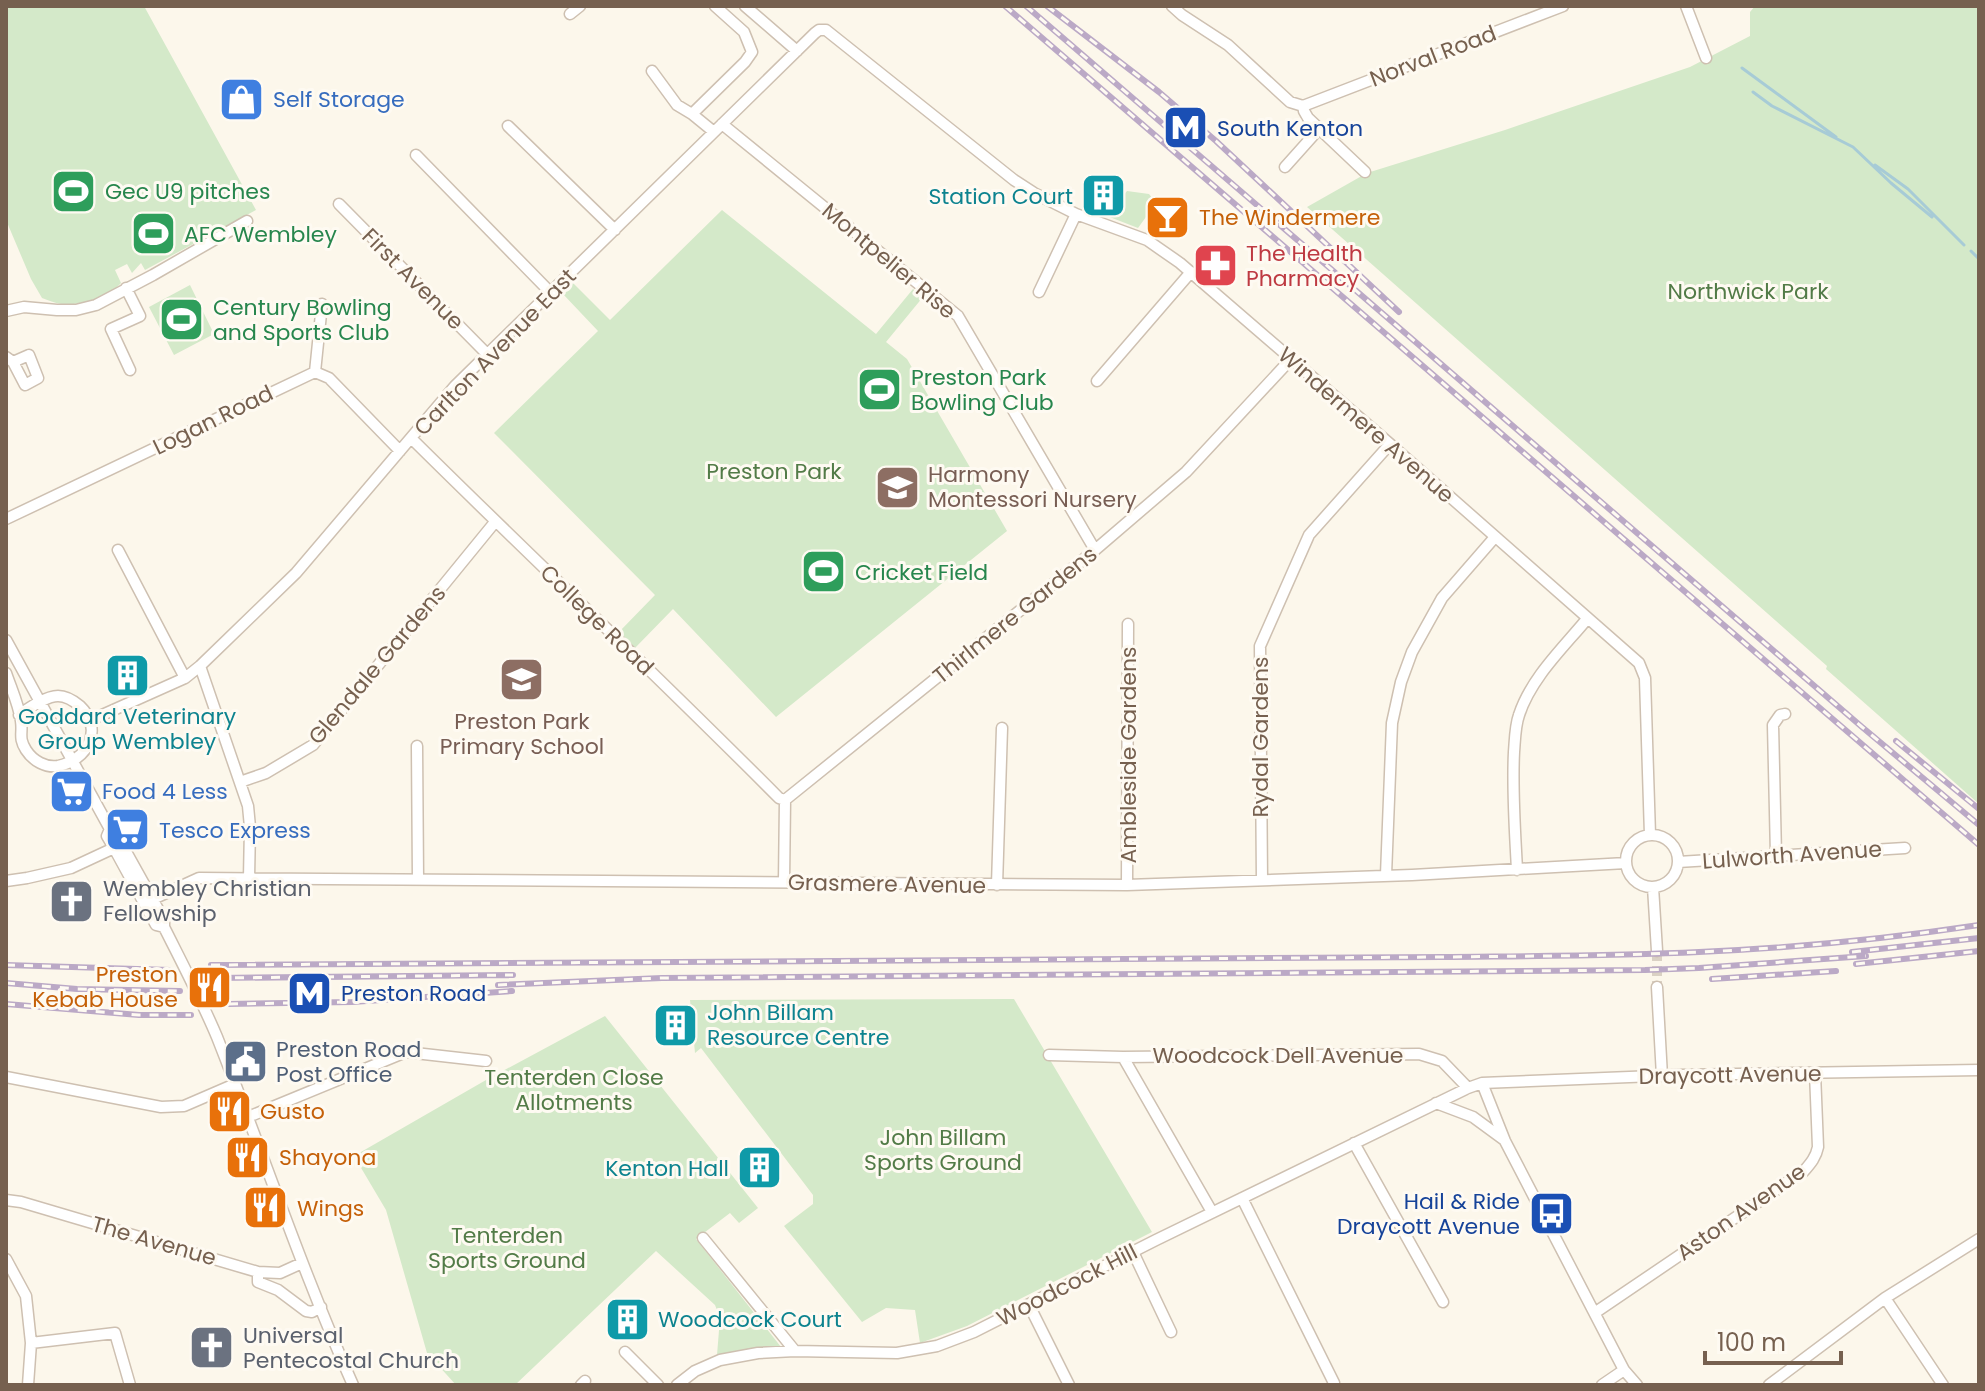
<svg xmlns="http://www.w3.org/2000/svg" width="1985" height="1391" viewBox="0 0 1985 1391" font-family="Poppins,sans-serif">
  <rect width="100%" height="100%" fill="#fcf7eb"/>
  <path fill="#d4e9c9" d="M6 6H144L256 210 145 270 141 263 132 273 127 264 115 270 121 283C109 297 79 306 61 304 55 303 48 300 42 298L31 279 6 220Z
    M1755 6H1979V804L1826 669 1827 666 1307 207 1367 173 1505 130 1690 67 1750 36V12Z
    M1127 191 1149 194 1153 199 1150 203 1151 210 1138 228 1107 216Z
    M722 210 876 334 913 289 923 297 886 342 907 359 1007 531 776 717 673 609 635 648 619 632 655 595 494 433 598 331 562 293 573 283 610 320Z
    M190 285 214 334 174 355 149 307Z
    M1014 999 1152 1232 967 1326 920 1343 915 1310 886 1308 862 1322 784 1226 813 1204V1195L701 1048 695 1053 690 1000Z
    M605 1016 758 1208 739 1223 730 1213 696 1239 781 1347 717 1355 720 1318 715 1305 656 1251 515 1385H456L427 1353 386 1210 354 1156 486 1080Z"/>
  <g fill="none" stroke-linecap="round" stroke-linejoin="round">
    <path stroke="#a7cbd6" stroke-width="3" d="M1742 68 1836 137
      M1753 92 1772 106 1853 147 1891 183 1932 217
      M1875 165 1908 189 1964 245
      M1971 251 1979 259"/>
    <path stroke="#dad1c4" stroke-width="10" stroke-dasharray="10 5" stroke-linecap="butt" d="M1657 951V987"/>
    <defs>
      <path id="minor" d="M745 6 797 51
        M1172 6 1182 15 1228 45 1290 102 1303 106
        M1686 6 1706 58
        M570 14 580 6
        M652 71 677 105 692 114 714 132
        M1303 106 1563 6
        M1303 106 1304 111 1308 118 1365 172
        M692 114 745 62 752 52 744 32 715 6
        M722 124 958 316 1095 550
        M508 126 615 230
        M416 155 551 293
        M1285 167 1319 129
        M339 204 487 354
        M126 288 140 316 111 329 130 370
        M1039 292 1076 214
        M6 311 24 307 57 310H76L96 305 153 275 247 221
        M6 357 13 362 25 385 38 378 29 355 13 362
        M315 372 322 304
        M1097 381 1191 272
        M411 438C533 559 658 676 779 798L785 800
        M6 519 315 372 329 378 400 451
        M118 550 185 678
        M6 640 110 829 115 832 164 920V927C182 963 201 999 217 1037 263 1153 302 1271 353 1385
        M200 666 248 806 250 827 249 878
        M6 673C11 688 19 705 21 721 23 734 18 737 26 750 33 761 46 768 58 766 88 760 104 729 80 706 74 701 66 696 58 696 46 696 29 708 19 715
        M91 720 185 678 200 666 296 573 455 386 815 33 819 30H826L1014 180 1034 193 1076 214 1147 240 1180 263 1390 444 1639 663 1645 678 1650 835
        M417 746 418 879
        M240 782 266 773 313 745 495 522
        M110 829 107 836 114 848 156 925 164 927
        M1626 861a26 26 0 1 1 52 0a26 26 0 1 1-52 0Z
        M1776 855 1773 725 1780 715 1785 714
        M1678 862 1905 848
        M1517 870C1515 830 1512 791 1514 752 1515 740 1515 726 1519 715 1531 678 1563 648 1587 619
        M1386 875 1392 723 1401 682 1412 652 1442 598 1495 537
        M1262 880 1260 646 1309 535 1390 444
        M6 881 27 878 71 868 114 848
        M784 882 785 800 1095 550 1186 472 1291 359
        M997 885 1002 728
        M1127 885 1128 624
        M1653 887 1657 951
        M153 899 199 878 1127 885 1412 875 1626 863
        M1657 987 1662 1076
        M1049 1055 1123 1057 1419 1054 1442 1061 1468 1088
        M1123 1057 1212 1212
        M6 1077 161 1107 184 1106 235 1084
        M1482 1083 1505 1141 1624 1370 1637 1385
        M1436 1103 1473 1117 1503 1139
        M248 1117 406 1052 486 1061
        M1354 1143 1443 1302
        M1242 1198 1334 1383
        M6 1200 21 1202 258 1272 280 1273 302 1263
        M703 1238 795 1351
        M1133 1252 1171 1332
        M6 1259 26 1296 31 1343 28 1385
        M258 1272V1282L278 1290 306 1311 312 1312 321 1307
        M1885 1298 1943 1385
        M1029 1305 1069 1385
        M1596 1312 1804 1171C1811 1163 1816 1157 1818 1147L1815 1073
        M31 1343 115 1333 130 1385
        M625 1352 658 1385
        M581 1385 585 1381
        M677 1385 695 1371 720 1360 758 1353 795 1351 897 1353 937 1346 974 1332 1156 1240 1468 1088 1482 1083 1679 1075 1979 1070
        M1602 1385 1624 1370
        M1769 1385 1885 1298 1979 1239"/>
    </defs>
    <use href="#minor" stroke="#cec0b1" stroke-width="13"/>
    <use href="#minor" stroke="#fff" stroke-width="10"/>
    <defs>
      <path id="rail" d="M1005 6 1979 845
        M1026 6 1862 727 1979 825
        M1047 6 1159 92 1216 141 1399 312
        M1896 741 1979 809
        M1852 952 1979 938
        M1856 964 1979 951
        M6 965 170 970
        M211 965 1442 957C1528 956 1614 956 1699 952 1793 948 1886 939 1979 925
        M217 978 513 975
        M1712 979 1836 971
        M6 983 77 989 180 991
        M498 985 662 978 1645 970 1699 968 1866 956
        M6 1004 139 1015H191
        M229 1004 352 1002 512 991"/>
    </defs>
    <use href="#rail" stroke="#bba9c6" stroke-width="6"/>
    <use href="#rail" stroke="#fefaf2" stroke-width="3" stroke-dasharray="9" stroke-linecap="butt"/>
  </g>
  <defs>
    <symbol id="shop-square" viewBox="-11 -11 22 22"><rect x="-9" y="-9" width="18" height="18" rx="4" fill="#3f7fe0" stroke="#fefaf2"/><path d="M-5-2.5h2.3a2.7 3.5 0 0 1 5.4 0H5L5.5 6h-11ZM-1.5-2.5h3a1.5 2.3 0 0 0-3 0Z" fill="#fff"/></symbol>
    <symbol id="metro-square" viewBox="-11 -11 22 22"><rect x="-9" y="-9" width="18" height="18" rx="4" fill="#1a4fb4" stroke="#fefaf2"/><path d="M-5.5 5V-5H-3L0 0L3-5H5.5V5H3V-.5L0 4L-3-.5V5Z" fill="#fff"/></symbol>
    <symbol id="stadium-square" viewBox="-11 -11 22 22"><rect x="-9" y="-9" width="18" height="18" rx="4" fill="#2e9e5b" stroke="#fefaf2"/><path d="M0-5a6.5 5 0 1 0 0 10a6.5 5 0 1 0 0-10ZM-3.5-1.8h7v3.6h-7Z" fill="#fff"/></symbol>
    <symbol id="building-square" viewBox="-11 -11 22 22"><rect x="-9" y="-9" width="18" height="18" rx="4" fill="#0f9aa8" stroke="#fefaf2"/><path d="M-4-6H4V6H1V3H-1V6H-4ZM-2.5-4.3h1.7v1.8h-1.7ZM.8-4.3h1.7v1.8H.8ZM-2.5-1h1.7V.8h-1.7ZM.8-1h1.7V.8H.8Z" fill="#fff"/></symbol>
    <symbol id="bar-square" viewBox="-11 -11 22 22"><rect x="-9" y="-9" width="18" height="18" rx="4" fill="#e8710a" stroke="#fefaf2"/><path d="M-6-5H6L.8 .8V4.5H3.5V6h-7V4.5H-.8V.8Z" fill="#fff"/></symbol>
    <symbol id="pharmacy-square" viewBox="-11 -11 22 22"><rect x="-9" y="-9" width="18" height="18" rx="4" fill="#e0444e" stroke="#fefaf2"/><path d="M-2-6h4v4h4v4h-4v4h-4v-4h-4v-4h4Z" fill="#fff"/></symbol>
    <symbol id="school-square" viewBox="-11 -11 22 22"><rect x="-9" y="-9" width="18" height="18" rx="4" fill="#8d6e63" stroke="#fefaf2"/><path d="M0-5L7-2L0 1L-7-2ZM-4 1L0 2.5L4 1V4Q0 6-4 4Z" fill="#fff"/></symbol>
    <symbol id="supermarket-square" viewBox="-11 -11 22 22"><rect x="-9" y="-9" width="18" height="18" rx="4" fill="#3f7fe0" stroke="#fefaf2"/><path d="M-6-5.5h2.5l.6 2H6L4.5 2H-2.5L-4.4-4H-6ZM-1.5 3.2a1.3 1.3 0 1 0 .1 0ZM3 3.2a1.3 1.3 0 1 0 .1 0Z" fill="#fff"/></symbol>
    <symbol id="church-square" viewBox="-11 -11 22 22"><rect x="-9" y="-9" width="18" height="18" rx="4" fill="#6b7280" stroke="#fefaf2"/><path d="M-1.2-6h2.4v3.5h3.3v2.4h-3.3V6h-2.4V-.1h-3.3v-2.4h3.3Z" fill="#fff"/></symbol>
    <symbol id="restaurant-square" viewBox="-11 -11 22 22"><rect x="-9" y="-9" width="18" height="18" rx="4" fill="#e8710a" stroke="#fefaf2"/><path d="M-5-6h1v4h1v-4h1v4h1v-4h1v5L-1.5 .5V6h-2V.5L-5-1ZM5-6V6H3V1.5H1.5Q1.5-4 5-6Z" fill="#fff"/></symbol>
    <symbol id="civic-square" viewBox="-11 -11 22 22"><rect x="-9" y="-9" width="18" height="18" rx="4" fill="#5c6f8a" stroke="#fefaf2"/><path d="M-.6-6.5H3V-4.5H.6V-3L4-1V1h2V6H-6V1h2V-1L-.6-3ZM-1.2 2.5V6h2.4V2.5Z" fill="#fff"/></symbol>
    <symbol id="bus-square" viewBox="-11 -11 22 22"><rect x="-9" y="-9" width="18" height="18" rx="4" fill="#1a4fb4" stroke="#fefaf2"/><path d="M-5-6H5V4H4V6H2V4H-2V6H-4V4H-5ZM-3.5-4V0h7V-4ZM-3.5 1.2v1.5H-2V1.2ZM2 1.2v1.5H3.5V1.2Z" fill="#fff"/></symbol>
  </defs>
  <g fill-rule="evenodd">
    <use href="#shop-square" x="216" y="74" width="51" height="51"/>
    <use href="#metro-square" x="1160" y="102" width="51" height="51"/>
    <use href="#stadium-square" x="48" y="166" width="51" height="51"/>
    <use href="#building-square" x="1078" y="170" width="51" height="51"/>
    <use href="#bar-square" x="1142" y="192" width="51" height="51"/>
    <use href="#stadium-square" x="128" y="208" width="51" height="51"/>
    <use href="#pharmacy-square" x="1190" y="240" width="51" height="51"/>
    <use href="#stadium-square" x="156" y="294" width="51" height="51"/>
    <use href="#stadium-square" x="854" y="364" width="51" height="51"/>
    <use href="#school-square" x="872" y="462" width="51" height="51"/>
    <use href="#stadium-square" x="798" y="546" width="51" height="51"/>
    <use href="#building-square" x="102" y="650" width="51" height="51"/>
    <use href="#school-square" x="496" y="654" width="51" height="51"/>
    <use href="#supermarket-square" x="46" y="766" width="51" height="51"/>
    <use href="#supermarket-square" x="102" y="804" width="51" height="51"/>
    <use href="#church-square" x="46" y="876" width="51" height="51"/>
    <use href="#restaurant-square" x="184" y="962" width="51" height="51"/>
    <use href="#metro-square" x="284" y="968" width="51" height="51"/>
    <use href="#building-square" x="650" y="1000" width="51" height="51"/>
    <use href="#civic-square" x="220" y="1036" width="51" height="51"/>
    <use href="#restaurant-square" x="204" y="1086" width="51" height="51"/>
    <use href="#restaurant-square" x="222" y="1132" width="51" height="51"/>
    <use href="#building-square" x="734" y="1142" width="51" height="51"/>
    <use href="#restaurant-square" x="240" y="1182" width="51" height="51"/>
    <use href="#bus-square" x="1526" y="1188" width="51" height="51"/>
    <use href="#building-square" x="602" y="1294" width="51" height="51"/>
    <use href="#church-square" x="186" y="1322" width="51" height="51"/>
  </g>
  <g text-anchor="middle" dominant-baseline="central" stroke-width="6" stroke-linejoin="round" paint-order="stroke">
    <g font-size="22" fill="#76604f" stroke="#fefaf2">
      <text transform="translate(1433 56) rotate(-21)">Norval Road</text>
      <text transform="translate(889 261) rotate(40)">Montpelier Rise</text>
      <text transform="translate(413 279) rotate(45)">First Avenue</text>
      <text transform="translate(495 352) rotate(-46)">Carlton Avenue East</text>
      <text transform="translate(213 420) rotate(-26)">Logan Road</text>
      <text transform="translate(1366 425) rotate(41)">Windermere Avenue</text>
      <text transform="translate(1015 615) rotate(-39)">Thirlmere Gardens</text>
      <text transform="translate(597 620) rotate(44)">College Road</text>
      <text transform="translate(377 665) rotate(-50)">Glendale Gardens</text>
      <text transform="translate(1260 737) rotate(-90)">Rydal Gardens</text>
      <text transform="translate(1128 755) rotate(-90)">Ambleside Gardens</text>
      <text transform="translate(1792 855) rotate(-4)">Lulworth Avenue</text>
      <text transform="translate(887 884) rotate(1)">Grasmere Avenue</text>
      <text x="1278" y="1055">Woodcock Dell Avenue</text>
      <text transform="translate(1730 1075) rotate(-1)">Draycott Avenue</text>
      <text transform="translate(1741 1212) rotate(-35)">Aston Avenue</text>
      <text transform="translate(154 1241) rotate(16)">The Avenue</text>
      <text transform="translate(1067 1285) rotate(-27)">Woodcock Hill</text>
    </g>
    <g font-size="22" fill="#366cbe" stroke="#fefaf2" text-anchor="start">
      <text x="273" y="99">Self Storage</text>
      <text x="102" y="791">Food 4 Less</text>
      <text x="159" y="830">Tesco Express</text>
    </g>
    <g font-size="22" fill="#164399" stroke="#fefaf2" text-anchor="start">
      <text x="1217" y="128">South Kenton</text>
      <text x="341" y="993">Preston Road</text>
      <text x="1520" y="1201" text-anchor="end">Hail &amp; Ride<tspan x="1520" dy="25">Draycott Avenue</tspan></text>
    </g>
    <g font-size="22" fill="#27864d" stroke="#fefaf2" text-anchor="start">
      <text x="105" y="191">Gec U9 pitches</text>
      <text x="184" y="234">AFC Wembley</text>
      <text x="213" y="307">Century Bowling<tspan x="213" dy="25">and Sports Club</tspan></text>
      <text x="911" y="377">Preston Park<tspan x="911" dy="25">Bowling Club</tspan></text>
      <text x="855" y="572">Cricket Field</text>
    </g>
    <g font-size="22" fill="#0d838f" stroke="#fefaf2" text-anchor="end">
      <text x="1073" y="196">Station Court</text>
      <text x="127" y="716" text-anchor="middle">Goddard Veterinary<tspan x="127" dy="25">Group Wembley</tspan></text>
      <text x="707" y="1012" text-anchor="start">John Billam<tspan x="707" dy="25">Resource Centre</tspan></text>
      <text x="729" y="1168">Kenton Hall</text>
      <text x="658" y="1319" text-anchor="start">Woodcock Court</text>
    </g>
    <g font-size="22" fill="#c56008" stroke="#fefaf2" text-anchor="start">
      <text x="1199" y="217">The Windermere</text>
      <text x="178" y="974" text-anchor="end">Preston<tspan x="178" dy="25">Kebab House</tspan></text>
      <text x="260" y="1111">Gusto</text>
      <text x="279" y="1157">Shayona</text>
      <text x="297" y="1208">Wings</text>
    </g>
    <g font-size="22" fill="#be3a42" stroke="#fefaf2" text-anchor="start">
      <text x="1246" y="253">The Health<tspan x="1246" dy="25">Pharmacy</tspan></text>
    </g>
    <g font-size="22" fill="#527b47" stroke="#fefaf2">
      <text x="1748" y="291">Northwick Park</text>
      <text x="774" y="471">Preston Park</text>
      <text x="574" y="1077">Tenterden Close<tspan x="574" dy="25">Allotments</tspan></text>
      <text x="943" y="1137">John Billam<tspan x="943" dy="25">Sports Ground</tspan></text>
      <text x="507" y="1235">Tenterden<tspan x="507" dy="25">Sports Ground</tspan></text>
    </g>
    <g font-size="22" fill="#785e54" stroke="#fefaf2" text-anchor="start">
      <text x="928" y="474">Harmony<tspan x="928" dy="25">Montessori Nursery</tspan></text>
      <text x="522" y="721" text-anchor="middle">Preston Park<tspan x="522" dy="25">Primary School</tspan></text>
    </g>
    <g font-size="22" fill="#5b616d" stroke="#fefaf2" text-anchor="start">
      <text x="103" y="888">Wembley Christian<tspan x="103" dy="25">Fellowship</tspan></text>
      <text x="243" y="1335">Universal<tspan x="243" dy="25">Pentecostal Church</tspan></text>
    </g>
    <g font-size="22" fill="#4e5e75" stroke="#fefaf2" text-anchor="start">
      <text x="276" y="1049">Preston Road<tspan x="276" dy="25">Post Office</tspan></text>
    </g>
  </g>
  <rect width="1985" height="1391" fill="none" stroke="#76604f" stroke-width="16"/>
  <path d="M1705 1351v12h136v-12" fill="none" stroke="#76604f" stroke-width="4"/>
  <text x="1717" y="1351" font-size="24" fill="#76604f" stroke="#fefaf2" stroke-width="6" paint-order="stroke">100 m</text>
</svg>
